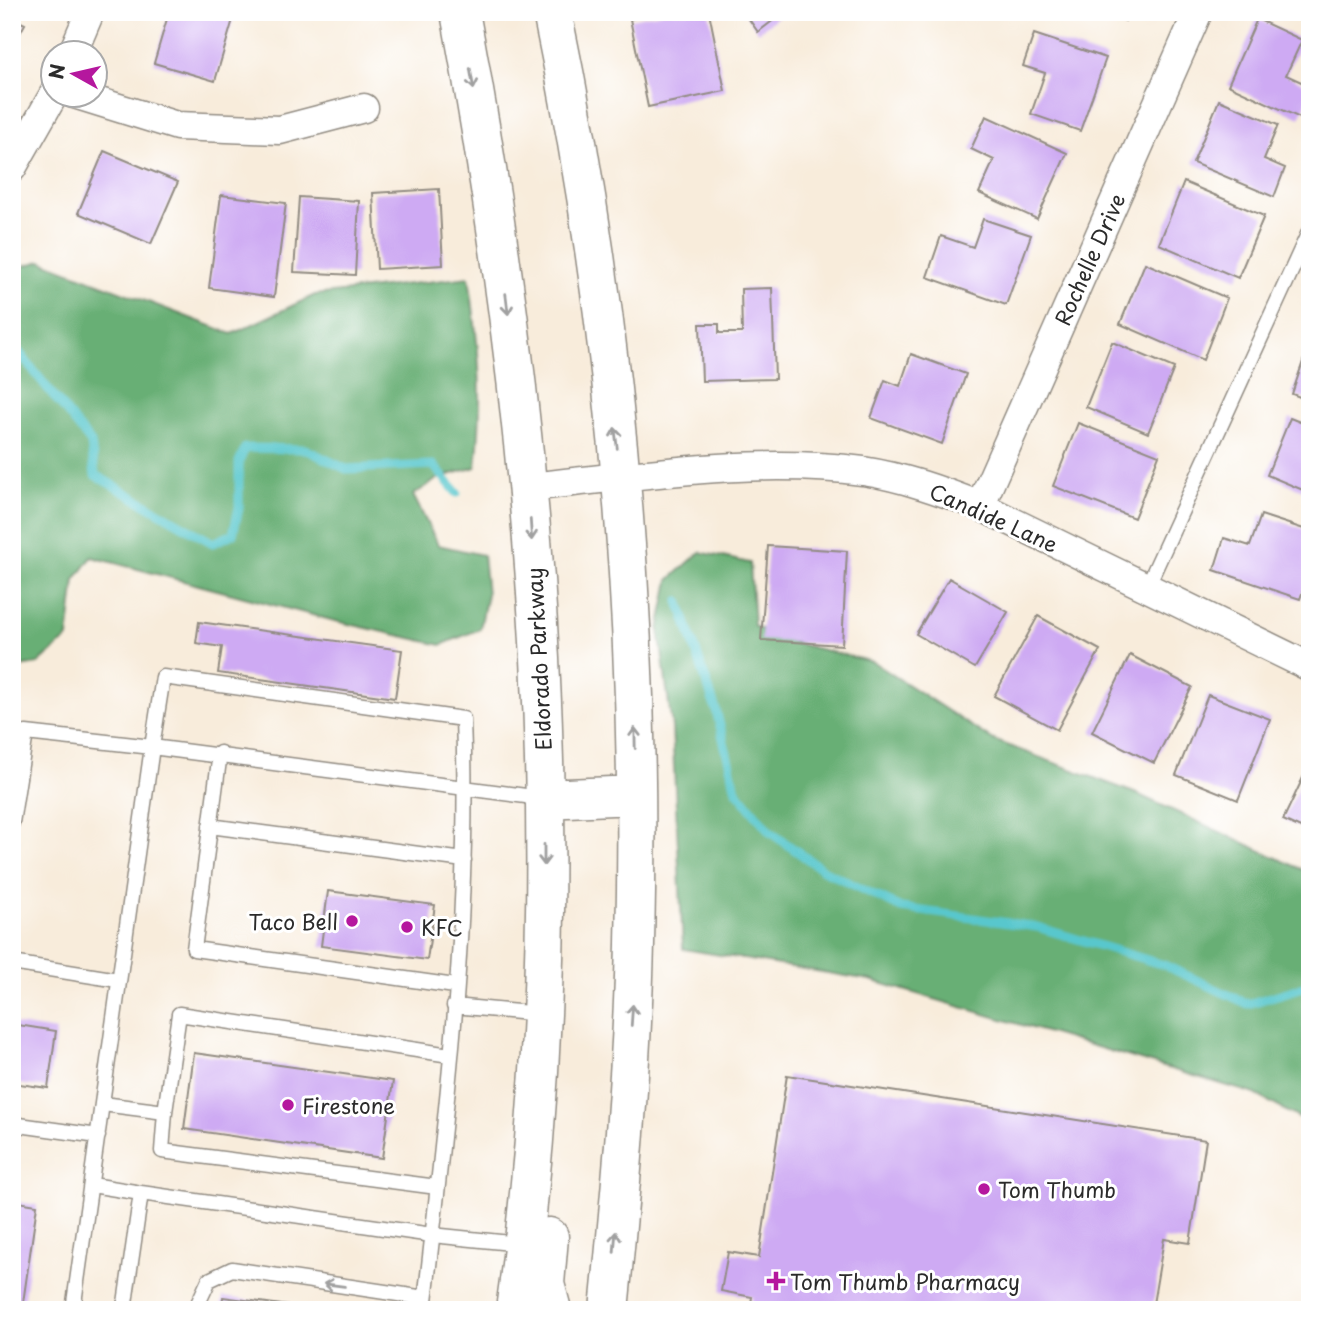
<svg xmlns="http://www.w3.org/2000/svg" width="1322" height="1322" viewBox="0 0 1322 1322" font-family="'Playpen Sans',sans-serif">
  <rect width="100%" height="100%" fill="#fff"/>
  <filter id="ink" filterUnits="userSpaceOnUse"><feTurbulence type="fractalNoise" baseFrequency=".0143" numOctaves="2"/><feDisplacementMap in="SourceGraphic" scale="14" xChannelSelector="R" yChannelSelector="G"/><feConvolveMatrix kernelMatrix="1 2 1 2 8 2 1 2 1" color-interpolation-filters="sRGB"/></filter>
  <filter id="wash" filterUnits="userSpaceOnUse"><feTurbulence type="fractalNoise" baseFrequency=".00686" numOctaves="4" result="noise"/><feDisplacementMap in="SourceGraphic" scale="28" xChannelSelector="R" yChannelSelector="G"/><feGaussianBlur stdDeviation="1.57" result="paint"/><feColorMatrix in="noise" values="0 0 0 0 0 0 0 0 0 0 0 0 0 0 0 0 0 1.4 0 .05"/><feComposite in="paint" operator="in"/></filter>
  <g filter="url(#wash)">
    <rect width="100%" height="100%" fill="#f8ecdb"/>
    <path fill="#68af75" stroke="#4a6d50" stroke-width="2" d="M41 261 232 334 315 295 469 277C479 347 484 396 476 467L439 478 413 495 438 545 483 555 487 594 480 629 441 645 331 620 92 557 75 580 68 638 38 664 12 668V269Z
      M700 552 750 563 754 626 795 643 873 662 991 739 1137 794 1310 873V1124L1255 1094 870 980 683 949 672 727 659 630 669 580Z"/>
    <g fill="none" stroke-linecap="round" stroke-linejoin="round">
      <path stroke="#59c7cd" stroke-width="9" d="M12 353 18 351 91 443 95 475 213 543 233 534 239 508V462L245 448 305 449 346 469 433 465 457 493
        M679 601 716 710 736 790 770 832 823 870 901 908 1037 927 1164 965 1248 1004 1310 985"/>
    </g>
    <g id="blocks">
      <path fill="#ceaaf3" d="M169 12H221L234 16 215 81 154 63Z
        M665 12H709L725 91 648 107 630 19Z
        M744 12H784L758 32Z
        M1106 12H1129L1125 21Z
        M1279 12H1310V25Z
        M12 18 25 24 12 48Z
        M1257 19 1302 40 1286 75 1310 86V94L1300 118 1228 85Z
        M1034 34 1106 58 1080 131 1031 114 1045 73 1023 66Z
        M1219 100 1278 125 1264 159 1285 168 1274 197 1193 163Z
        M986 116 1067 153 1037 219 979 193 994 160 971 149Z
        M104 151 178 182 151 244 78 213Z
        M1184 182 1264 216 1238 278 1159 244Z
        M439 189 443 265 377 269 373 193Z
        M221 195 286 203 274 297 209 288Z
        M299 197 359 201 355 275 294 272Z
        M983 219 1031 235 1006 305 927 277 941 236 973 247Z
        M1145 263 1227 298 1203 360 1120 324Z
        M772 288 775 379 702 381 700 324H719V333H742L741 289Z
        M1112 342 1174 368 1148 433 1086 407Z
        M1309 344H1310V401L1292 394Z
        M911 354 966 374 942 444 871 418 885 380 900 386Z
        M1290 418 1310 426V493L1267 475Z
        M1078 423 1159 455 1134 518 1053 486Z
        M1261 515 1310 531V570L1300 599 1214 570 1224 538 1250 546Z
        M768 546 847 551 842 645 761 640Z
        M949 578 1008 612 975 668 916 634Z
        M1038 616 1100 650 1057 730 994 696Z
        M199 622 402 650 395 698 218 673 222 647 196 643Z
        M1130 655 1192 687 1154 763 1092 732Z
        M1208 695 1270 719 1238 800 1176 775Z
        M1310 763V825L1307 831 1283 820Z
        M328 891 435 905 427 960 321 946Z
        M12 1024 56 1031 48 1088 12 1083Z
        M194 1053 393 1081 382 1158 184 1129Z
        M787 1075 1206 1140 1190 1243 1164 1239 1152 1310H750L752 1297 721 1291 728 1252 759 1257Z
        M12 1201 37 1205 22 1310H12Z
        M223 1297 304 1308V1310H221Z"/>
    </g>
  </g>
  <g filter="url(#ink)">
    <use href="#blocks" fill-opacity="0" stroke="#928c83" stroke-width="2"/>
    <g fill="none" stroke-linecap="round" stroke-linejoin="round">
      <defs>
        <path id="service" d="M1146 589 1310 230
          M220 753 194 949 455 986
          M12 823 26 733 152 747 163 677 463 719C471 916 446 1114 424 1310
          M210 826 464 860
          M12 963 118 980
          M454 1006 540 1014
          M103 1104 165 1112 179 1014 450 1055
          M165 1112 162 1151 437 1187
          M12 1124 98 1136
          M92 1185 141 1193 124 1310
          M141 1193 432 1235 521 1244
          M73 1310 152 747 541 798
          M195 1310 209 1280 232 1269 425 1298"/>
        <path id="minor" d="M73 52 90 12
          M74 94 177 126 280 130 364 108
          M12 168 54 94
          M528 487C637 476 753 457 863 471 903 477 942 491 980 506L1310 667
          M980 506 1198 12"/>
        <path id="primary" d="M460 12C539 437 576 879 515 1310
          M552 12C616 318 643 632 635 944 632 1066 621 1188 609 1310
          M544 799 635 795
          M549 1237 545 1284 552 1310"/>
      </defs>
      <use href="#service" stroke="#928c83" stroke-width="17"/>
      <use href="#minor" stroke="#928c83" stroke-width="31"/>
      <use href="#primary" stroke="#928c83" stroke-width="41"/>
      <use href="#service" stroke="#fff" stroke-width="14"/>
      <use href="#minor" stroke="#fff" stroke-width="28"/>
      <use href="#primary" stroke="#fff" stroke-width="38"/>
    </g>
    <defs><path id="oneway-shaft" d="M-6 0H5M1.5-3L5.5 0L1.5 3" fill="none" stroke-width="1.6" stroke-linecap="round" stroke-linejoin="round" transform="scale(1.75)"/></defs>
    <g stroke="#a0a0a0">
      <use href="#oneway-shaft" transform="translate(472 79) rotate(80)"/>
      <use href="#oneway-shaft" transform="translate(507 304) rotate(83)"/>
      <use href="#oneway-shaft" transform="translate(616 438) rotate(-97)"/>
      <use href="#oneway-shaft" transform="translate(531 530) rotate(86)"/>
      <use href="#oneway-shaft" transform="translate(635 738) rotate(-91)"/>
      <use href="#oneway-shaft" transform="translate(544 855) rotate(90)"/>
      <use href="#oneway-shaft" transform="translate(632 1015) rotate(-86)"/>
      <use href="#oneway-shaft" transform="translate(615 1242) rotate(-85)"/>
      <use href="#oneway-shaft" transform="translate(334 1285) rotate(-172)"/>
    </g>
  </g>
  <g fill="#b5179e" stroke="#fff" stroke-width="2.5">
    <circle cx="352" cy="921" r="7"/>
    <circle cx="407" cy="927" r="7"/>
    <circle cx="288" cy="1105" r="7"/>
    <circle cx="984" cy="1189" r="7"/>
    <path d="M772.5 1270.5h7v7h7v7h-7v7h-7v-7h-7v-7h7z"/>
  </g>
  <g text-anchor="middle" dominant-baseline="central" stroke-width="6" stroke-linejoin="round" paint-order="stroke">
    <g font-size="21" fill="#2b2b2b" stroke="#fff">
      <text transform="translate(1089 259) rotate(-66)">Rochelle Drive</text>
      <text transform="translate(994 517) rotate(24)">Candide Lane</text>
      <text transform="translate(538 659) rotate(-93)">Eldorado Parkway</text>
    </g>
    <g font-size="21" fill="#2b2b2b" stroke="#fff" text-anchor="start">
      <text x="338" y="921" text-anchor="end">Taco Bell</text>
      <text x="421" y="927">KFC</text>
      <text x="302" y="1105">Firestone</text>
      <text x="998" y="1189">Tom Thumb</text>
      <text x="790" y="1281">Tom Thumb Pharmacy</text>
    </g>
  </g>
  <rect width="1322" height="1322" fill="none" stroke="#fff" stroke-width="42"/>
  <g transform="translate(74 74) rotate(278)"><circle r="33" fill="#ffffff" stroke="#aaaaaa" stroke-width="2"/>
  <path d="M0-5L12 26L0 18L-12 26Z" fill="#b5179e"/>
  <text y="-10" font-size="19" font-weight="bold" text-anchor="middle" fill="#2b2b2b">N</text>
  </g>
</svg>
